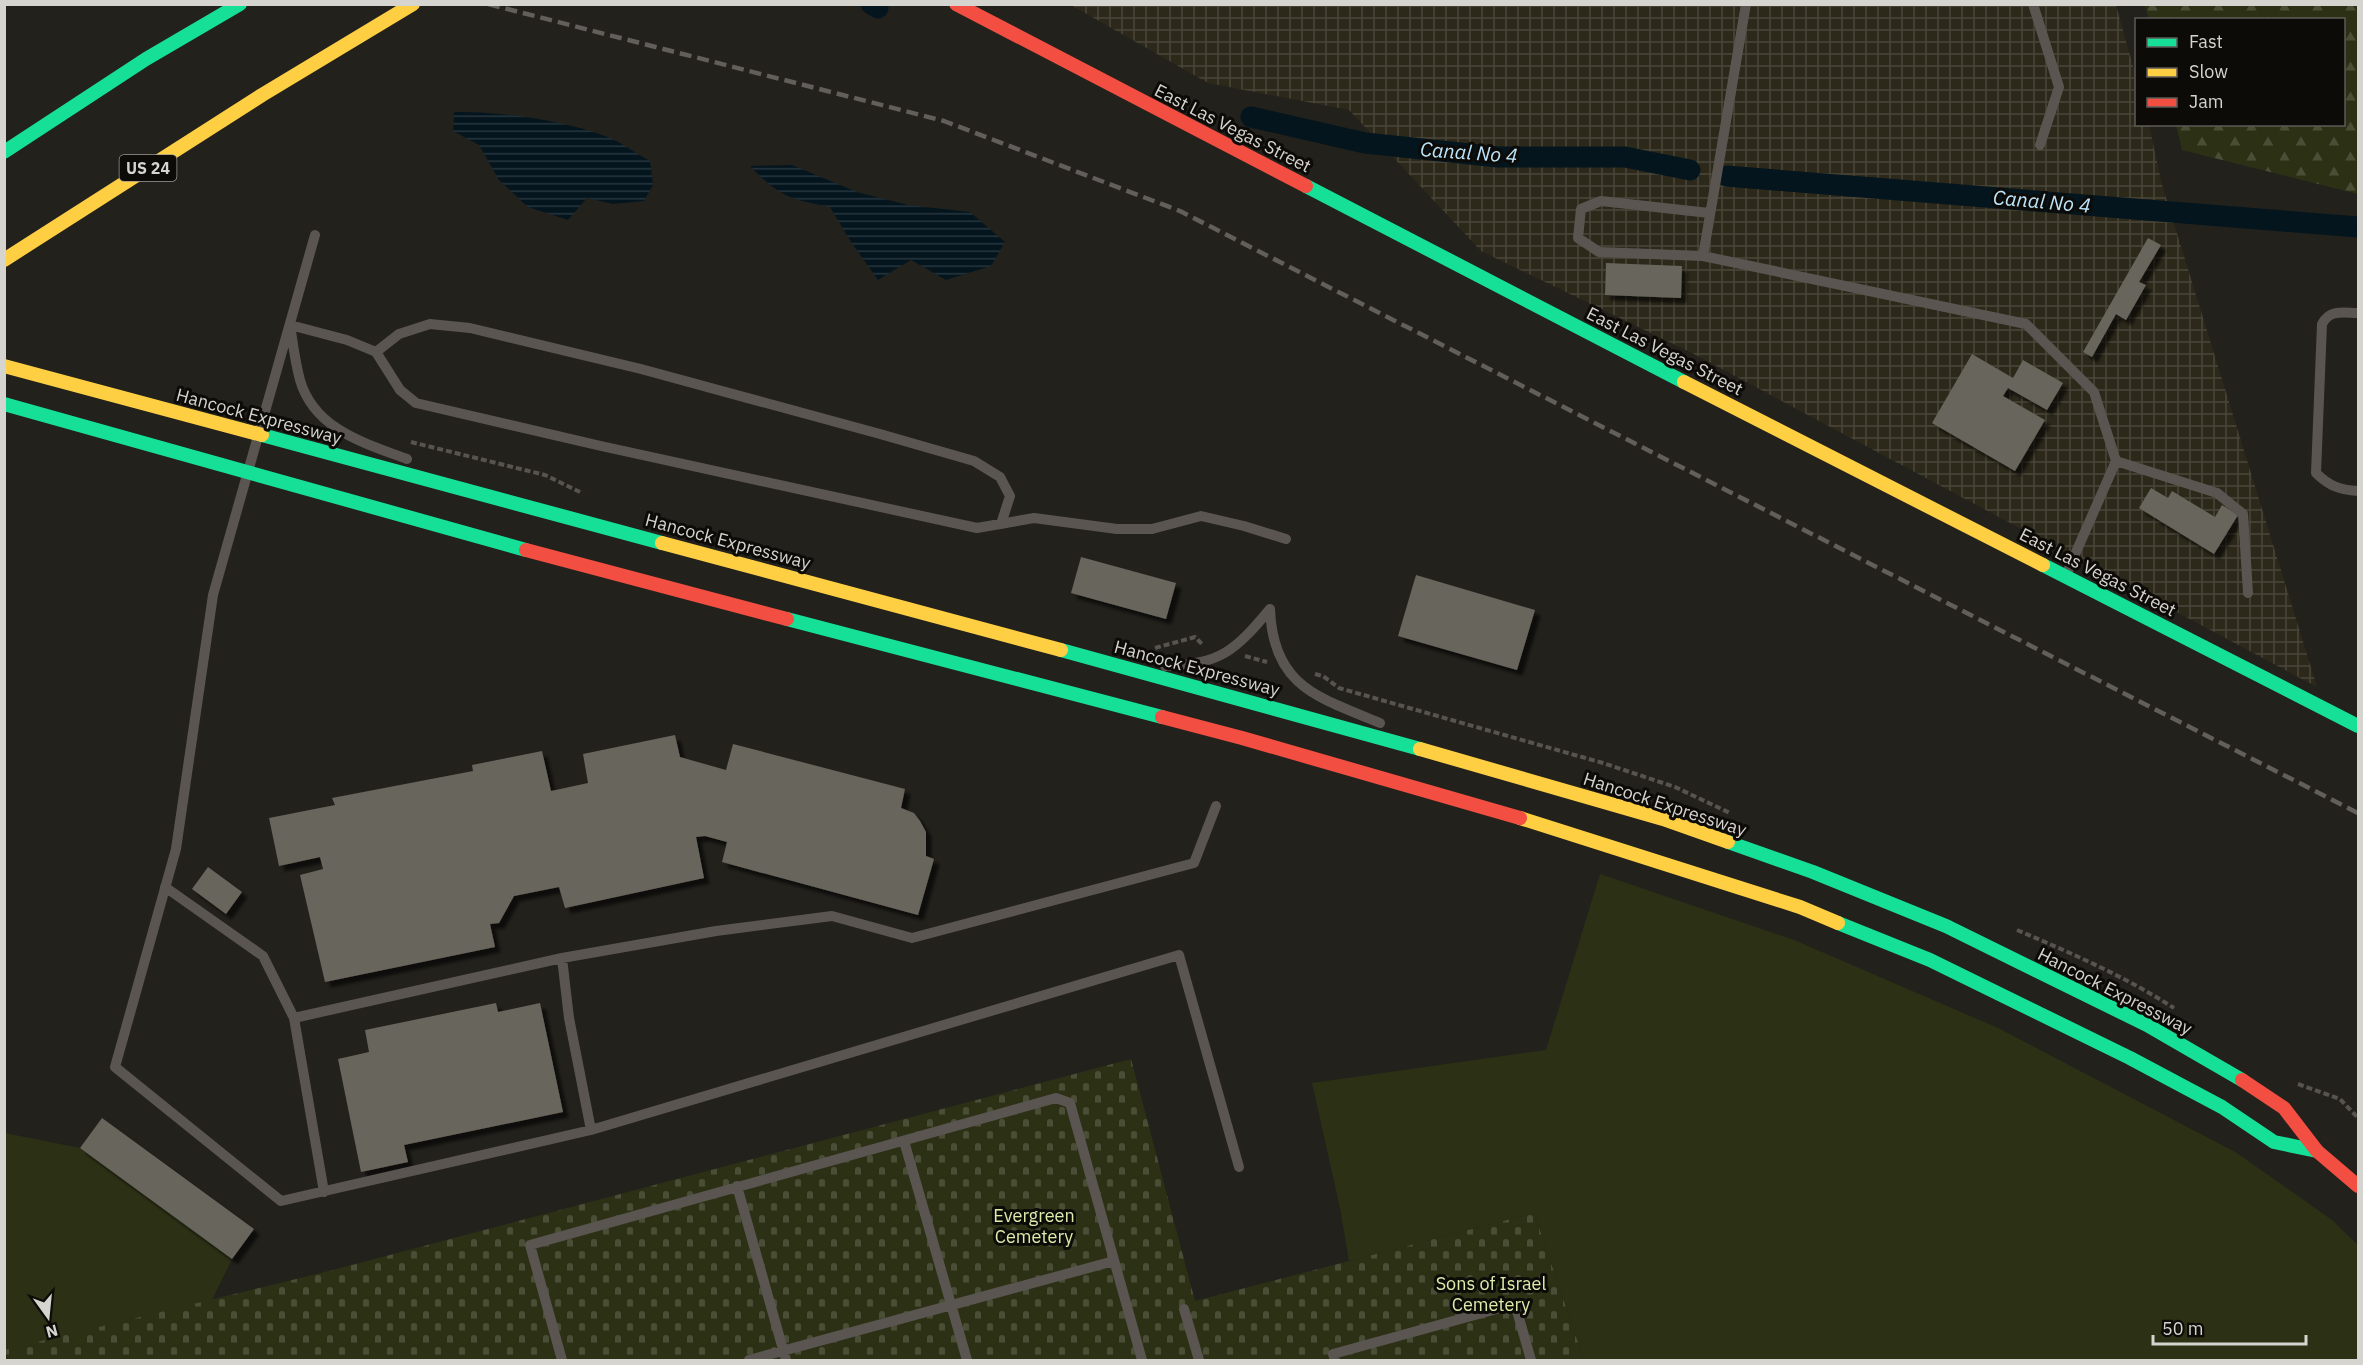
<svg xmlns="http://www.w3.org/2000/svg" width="2363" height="1365" viewBox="0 0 2363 1365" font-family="'IBM Plex Sans',sans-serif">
  <defs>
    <pattern id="industrial-grid" width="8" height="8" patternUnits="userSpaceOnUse" patternTransform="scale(1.5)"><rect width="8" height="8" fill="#2c281a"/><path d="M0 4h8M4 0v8" fill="none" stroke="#4a463a"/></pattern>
    <pattern id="forest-firs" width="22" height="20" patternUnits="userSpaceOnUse" patternTransform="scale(1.5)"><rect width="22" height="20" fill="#2c3115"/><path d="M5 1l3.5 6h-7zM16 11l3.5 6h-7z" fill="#4a4e36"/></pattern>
    <pattern id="cemetery-stones" width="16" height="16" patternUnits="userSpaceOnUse" patternTransform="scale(1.5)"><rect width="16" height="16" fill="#2c3115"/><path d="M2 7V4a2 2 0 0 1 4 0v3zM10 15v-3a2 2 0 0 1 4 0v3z" fill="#4a4e36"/></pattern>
    <pattern id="water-rules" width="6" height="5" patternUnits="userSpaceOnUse" patternTransform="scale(1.5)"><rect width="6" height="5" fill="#04151e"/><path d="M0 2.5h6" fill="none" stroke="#28363e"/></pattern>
    <filter id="shadow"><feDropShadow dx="5.5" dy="5.5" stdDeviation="1.5" flood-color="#0009"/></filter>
  </defs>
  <rect width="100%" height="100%" fill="#22211c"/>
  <path fill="url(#industrial-grid)" d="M1071 5H2116L2136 77V124L2149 125 2162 185 2317 687 1692 353 1481 251 1349 110 1208 83Z"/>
  <path fill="#2c3115" d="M1600 874 1794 940 1998 1028 2237 1153 2332 1220 2358 1245V1360H1584L1534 1213 1349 1261 1340 1208 1312 1083 1546 1050Z
    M5 1133 80 1148 232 1259 212 1300 5 1351Z"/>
  <path fill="url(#forest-firs)" d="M2145 5H2358V194L2182 150 2176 125 2344 124V20L2149 19Z"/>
  <path fill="url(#cemetery-stones)" d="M1131 1059 1195 1301 1534 1213 1584 1360H5L4 1350 333 1270Z"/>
  <path fill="url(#water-rules)" d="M454 112C498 111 564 120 605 136 620 141 635 153 650 161L653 185 644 201 613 204 587 198 568 220 528 207 499 180 479 145 453 131Z
    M792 165 857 192 908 205 970 212 1005 242 991 266 946 280 911 260 878 280 851 242 830 207C789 199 780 197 750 166Z"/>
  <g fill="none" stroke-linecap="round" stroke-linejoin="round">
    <path stroke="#04151e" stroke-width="21" d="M871 4 878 8
      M1251 117 1365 143 1498 157H1625L1690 170
      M1726 176 2358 227"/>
  </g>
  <path fill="#68655b" filter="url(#shadow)" d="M2148 238 2161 245 2139 282 2146 285 2126 320 2116 314 2092 357 2083 352Z
    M1606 263 1682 266 1681 298 1605 295Z
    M1972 354 2013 378 2023 360 2063 383 2047 410 2008 388 2003 396 2045 420 2015 471 1932 423Z
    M2151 488 2168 498 2172 491 2215 517 2222 505 2238 515 2214 554 2139 508Z
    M1081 557 1176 583 1166 619 1071 593Z
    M1416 575 1535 610 1517 670 1398 636Z
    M675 735 680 757 726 770 733 744 905 789 901 808 914 813 920 821 926 832V856L934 859 918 915 722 862 727 842 705 836 696 837 704 878 565 908 559 887 514 896 499 923 490 924 495 947 325 982 300 875 323 869 320 857 279 866 269 818 335 805 332 798 473 771 472 765 542 751 551 791 588 783 583 754Z
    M208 867 242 892 226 914 192 889Z
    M496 1003 498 1012 540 1003 563 1112 404 1145 408 1162 361 1172 338 1059 369 1052 365 1030Z
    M102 1118 254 1229 232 1259 80 1148Z"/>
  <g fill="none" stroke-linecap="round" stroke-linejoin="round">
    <path stroke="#575350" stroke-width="4" stroke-dasharray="6 3" stroke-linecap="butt" d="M411 442 545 475 582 493
      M1155 648 1195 637 1203 645
      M1245 656 1267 662
      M1315 674 1323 676 1339 688 1603 763 1675 787 1730 813
      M2017 930C2071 953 2124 976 2174 1008
      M2298 1084 2340 1099 2358 1118"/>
    <path stroke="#5a5551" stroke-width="10" d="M1746 4 1703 256 2026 324 2094 392 2116 461 2066 575
      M2033 4 2059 87 2040 145
      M315 235 213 595 176 849 115 1067 281 1201 591 1130 1179 955 1239 1167
      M1703 256 1599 252 1578 238 1581 209 1601 201 1709 213
      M2358 313C2343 313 2330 309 2322 324L2316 473C2329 486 2340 490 2358 491
      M376 352 399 334 430 324 470 328 641 369 880 434 974 461 1000 477 1010 496 1001 524
      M407 459C364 443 314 429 300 380 295 362 293 343 290 325L347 340 376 352 400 390 416 403 601 446 977 528 1034 518 1117 529H1152L1201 516 1244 526 1286 539
      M2116 461 2217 493 2243 514 2248 593
      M1270 609C1273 687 1318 697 1380 723
      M1165 666C1221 664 1235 651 1270 609
      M165 887 263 956 294 1018 562 958 716 931 832 916 912 938 1194 863 1216 806
      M562 958 569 1018 591 1130
      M294 1018 324 1192
      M904 1141 967 1360
      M737 1186 786 1360
      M1184 1309 1199 1360
      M562 1360 530 1245 1056 1098 1070 1103 1142 1360
      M749 1360 1114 1261
      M1335 1360 1333 1354 1515 1304 1531 1360"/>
    <path stroke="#16e098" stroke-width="14" d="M4 152 146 59 240 4
      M1306 186 1684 382
      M4 404 526 550
      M262 435 662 543
      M2043 565 2358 726
      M787 619 1162 717
      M1061 650 1420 749
      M1728 842 1813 872 1946 926 2147 1025 2242 1080
      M1838 923 1930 960 2130 1058 2222 1107 2274 1142 2317 1151"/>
    <path stroke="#ffcf43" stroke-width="14" d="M4 260 262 95 413 4
      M4 366 262 435
      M1684 382 2043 565
      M662 543 1061 650
      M1420 749 1663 819 1728 842
      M1520 818 1800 907 1838 923"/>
    <path stroke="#f24e42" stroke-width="14" d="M956 4 1306 186
      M526 550 787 619
      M1162 717 1242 738 1520 818
      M2242 1080 2284 1108 2317 1151 2358 1186"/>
    <path stroke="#625e5b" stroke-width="4.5" stroke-dasharray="12 6" stroke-linecap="butt" d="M488 4 944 121 1180 211 2358 813"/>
  </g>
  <g text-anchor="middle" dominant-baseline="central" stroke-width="6" stroke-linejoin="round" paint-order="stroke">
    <rect fill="#0d0b08" stroke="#9a9893" stroke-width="1.5" x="119.5" y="155" width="57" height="26" rx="4.5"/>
    <g font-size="16" font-weight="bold" fill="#d6d4ce">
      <text x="148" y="168">US 24</text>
    </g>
    <g font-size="18" fill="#d6d4ce" stroke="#0d0b08">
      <text transform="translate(1233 128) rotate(27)">East Las Vegas Street</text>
      <text transform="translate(1665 351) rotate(27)">East Las Vegas Street</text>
      <text transform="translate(259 416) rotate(15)">Hancock Expressway</text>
      <text transform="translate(728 541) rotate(15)">Hancock Expressway</text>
      <text transform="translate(2098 572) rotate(27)">East Las Vegas Street</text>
      <text transform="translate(1197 668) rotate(15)">Hancock Expressway</text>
      <text transform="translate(1665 804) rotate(18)">Hancock Expressway</text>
      <text transform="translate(2115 991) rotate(27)">Hancock Expressway</text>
    </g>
    <g font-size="18" fill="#dcecaa" stroke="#0d0b08">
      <text x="1034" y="1215">Evergreen<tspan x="1034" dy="21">Cemetery</tspan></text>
      <text x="1491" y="1283">Sons of Israel<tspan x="1491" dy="21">Cemetery</tspan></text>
    </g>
    <g font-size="20" font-style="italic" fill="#bce5fb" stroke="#0d0b08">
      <text transform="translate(1469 152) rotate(4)">Canal No 4</text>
      <text transform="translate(2042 201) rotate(5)">Canal No 4</text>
    </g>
  </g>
  <rect width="2363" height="1365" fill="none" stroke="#d6d4ce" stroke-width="12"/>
  <rect x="2135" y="18" width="210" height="108" fill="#0d0b08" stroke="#5d5b57" stroke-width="1.5"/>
  <rect x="2147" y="38" width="30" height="9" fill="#16e098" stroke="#5d5b57" stroke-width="1.5"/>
  <text x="2189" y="48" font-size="18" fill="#d6d4ce">Fast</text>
  <rect x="2147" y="68" width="30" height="9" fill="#ffcf43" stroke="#5d5b57" stroke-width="1.5"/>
  <text x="2189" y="78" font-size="18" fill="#d6d4ce">Slow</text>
  <rect x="2147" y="98" width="30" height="9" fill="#f24e42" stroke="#5d5b57" stroke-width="1.5"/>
  <text x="2189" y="108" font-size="18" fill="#d6d4ce">Jam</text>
  <g transform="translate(48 1317) rotate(165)" stroke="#0d0b08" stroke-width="4.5" paint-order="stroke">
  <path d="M0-4.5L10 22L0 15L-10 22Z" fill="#d6d4ce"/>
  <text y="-9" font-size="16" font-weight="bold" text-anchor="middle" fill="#d6d4ce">N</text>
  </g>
  <path d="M2153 1335v9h153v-9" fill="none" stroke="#d6d4ce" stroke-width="3"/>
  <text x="2162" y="1335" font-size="18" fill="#d6d4ce" stroke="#0d0b08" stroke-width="4.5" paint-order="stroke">50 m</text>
</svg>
